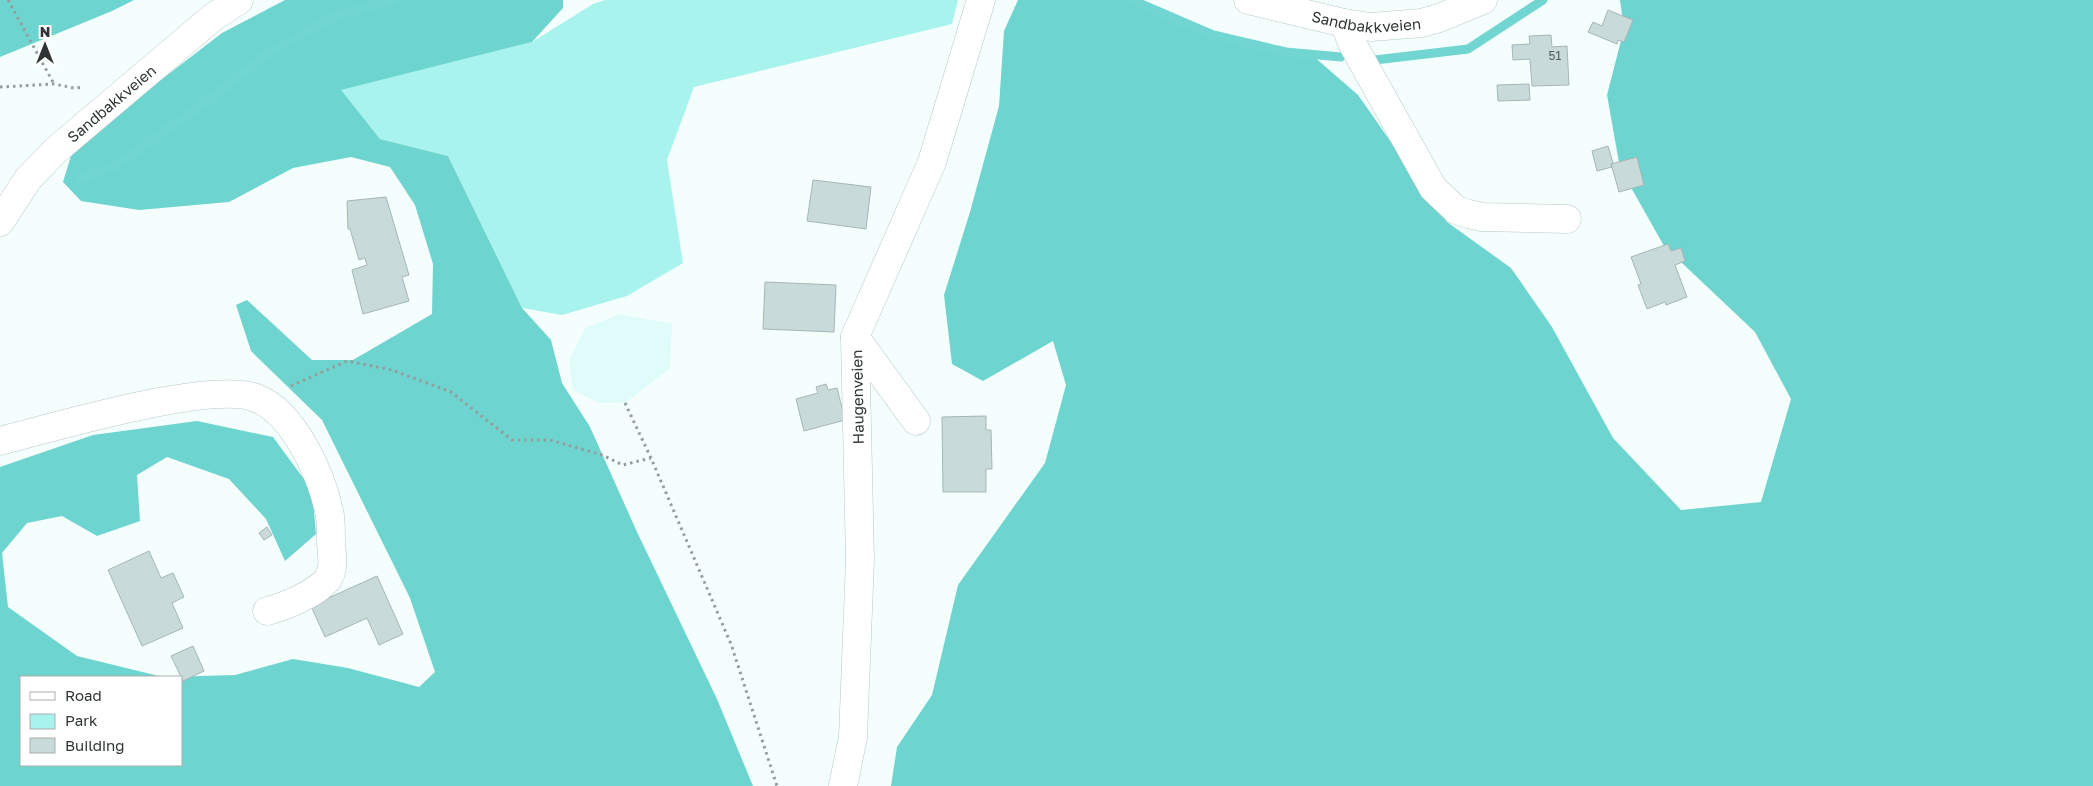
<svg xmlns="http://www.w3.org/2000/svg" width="2093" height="786" viewBox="0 0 2093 786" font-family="'Golos Text',sans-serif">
  <rect width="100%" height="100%" fill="#f3fefd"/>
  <path fill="#dffbfa" d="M620 314 672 324 670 368 625 403H599L573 390 569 360 585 328Z"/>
  <path fill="#a9f3ef" d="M605 0H958L952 24 694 87 667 160 683 263 627 296 562 315 522 308 448 156 380 139 340 90 532 42 593 4Z"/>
  <path fill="#6ed4cf" d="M0 0H134L112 11 0 57Z
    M285 0H563V8L532 42 341 90 380 139 448 156 522 308 551 340 562 383 590 427 637 532 717 699 753 786H0V467L93 435 197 421 273 437 312 490 316 534 285 561 266 519 229 479 167 457 137 475 140 521 97 536 62 516 27 523 2 553 8 607 77 656 163 677H21V765H181V677H167L235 675 293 659 348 668 419 687 435 672 410 598 322 420 251 351 236 305 247 300 312 360H353L432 314 433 264 415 205 390 167 351 157 293 168 229 202 139 210 81 201 63 182 71 156 127 106 222 33Z
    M1018 0H1136L1199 27 1312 55 1358 95 1447 222 1511 268 1552 327 1613 438 1681 510 1761 502 1791 399 1755 332 1664 246 1620 168 1607 95 1624 29 1620 0H2093V786H891L897 747 932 695 958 585 1045 463 1066 385 1053 341 983 381 952 364 944 295 970 212 999 106 1004 31Z"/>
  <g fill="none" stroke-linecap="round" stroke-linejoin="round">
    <path stroke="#71d6d2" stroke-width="9" d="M1132 0 1213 35 1286 52 1341 57
      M1375 60 1468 49 1543 0
      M79 179 115 166 217 94 266 54 337 15 395 0"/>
  </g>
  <path fill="#c8dad9" stroke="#a5b6b5" d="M1608 10 1633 20 1624 42 1618 40 1617 44 1588 32 1593 22 1602 26Z
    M1551 35 1552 47 1567 46 1569 85 1532 86 1530 59 1513 60 1512 45 1530 44 1529 36Z
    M1529 84 1530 100 1498 101 1497 85Z
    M1608 146 1613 163 1611 164 1612 167 1597 171 1592 151Z
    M1637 157 1644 185 1619 192 1611 164Z
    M813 180 871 187 866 229 807 221Z
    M386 197 409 275 402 277 409 301 363 314 352 270 367 265 365 258 359 260 350 229H348L347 201Z
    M1668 244 1671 251 1681 248 1685 261 1675 265 1687 297 1666 305 1665 302 1647 309 1638 285 1641 284 1631 257Z
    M765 282 836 285 834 332 763 329Z
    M826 384 828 390 837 388 845 420 804 431 796 399 818 393 816 387Z
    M986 416V430H991L992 469H986V492H943L942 417Z
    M267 527 272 535 264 540 259 533Z
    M149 551 161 578 173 573 184 597 172 603 183 628 142 646 108 570Z
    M377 576 403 634 379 645 367 618 325 637 311 606Z
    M193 646 204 671 183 681 171 656Z"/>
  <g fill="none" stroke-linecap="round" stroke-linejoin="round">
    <defs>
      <g id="minor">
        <path id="s1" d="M1248 0 1344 23 1371 27 1422 23 1439 18 1483 0"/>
        <path d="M1344 23 1353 45 1433 188 1456 210 1469 214 1482 217 1567 219"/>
        <path id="s2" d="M0 222 28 179 56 150 212 18 239 0"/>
        <path d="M855 337 916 421"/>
        <path d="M0 441C51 428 212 380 256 398 295 413 323 478 330 516 331 525 331 534 331 543 332 555 335 569 327 580 315 594 284 607 267 611"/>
        <path d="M843 786 853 737 860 560 855 337 932 162 981 0"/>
      </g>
    </defs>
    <use href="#minor" stroke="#b8c9c8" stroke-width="29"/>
    <path stroke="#949d9c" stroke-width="3" stroke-dasharray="2.5 4" stroke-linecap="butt" d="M8 0 54 84
      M0 87 54 84 74 88 84 87
      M291 386 347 361 392 370 451 392 512 440H550L602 455 623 465 651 458
      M625 403 651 458 731 644 777 786"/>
    <use href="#minor" stroke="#fff" stroke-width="28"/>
  </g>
  <g text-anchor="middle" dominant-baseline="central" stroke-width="5" stroke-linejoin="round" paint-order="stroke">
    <g font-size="12" fill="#545e5d">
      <text x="1555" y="55">51</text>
    </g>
    <g font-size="15" fill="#2e3534" stroke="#fff">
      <text stroke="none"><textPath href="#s1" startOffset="121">Sandbakkveien</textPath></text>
      <text stroke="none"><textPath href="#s2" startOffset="164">Sandbakkveien</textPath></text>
      <text transform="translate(857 397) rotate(-91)">Haugenveien</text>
    </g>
  </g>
  <rect x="20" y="676" width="162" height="90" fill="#ffffff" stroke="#abaeae"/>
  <rect x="30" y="692" width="25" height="8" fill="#ffffff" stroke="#abaeae"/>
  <text x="65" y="701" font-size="15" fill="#2e3534">Road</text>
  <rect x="30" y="714" width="25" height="15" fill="#a9f3ef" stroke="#abaeae"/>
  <text x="65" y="726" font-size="15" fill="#2e3534">Park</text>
  <rect x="30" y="738" width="25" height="15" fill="#c8dad9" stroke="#abaeae"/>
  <text x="65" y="751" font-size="15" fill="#2e3534">Building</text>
  <g transform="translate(45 45)" stroke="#ffffff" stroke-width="4" paint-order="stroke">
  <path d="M0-4L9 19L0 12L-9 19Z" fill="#2e3534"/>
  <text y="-8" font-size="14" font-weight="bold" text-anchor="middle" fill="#2e3534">N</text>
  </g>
</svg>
